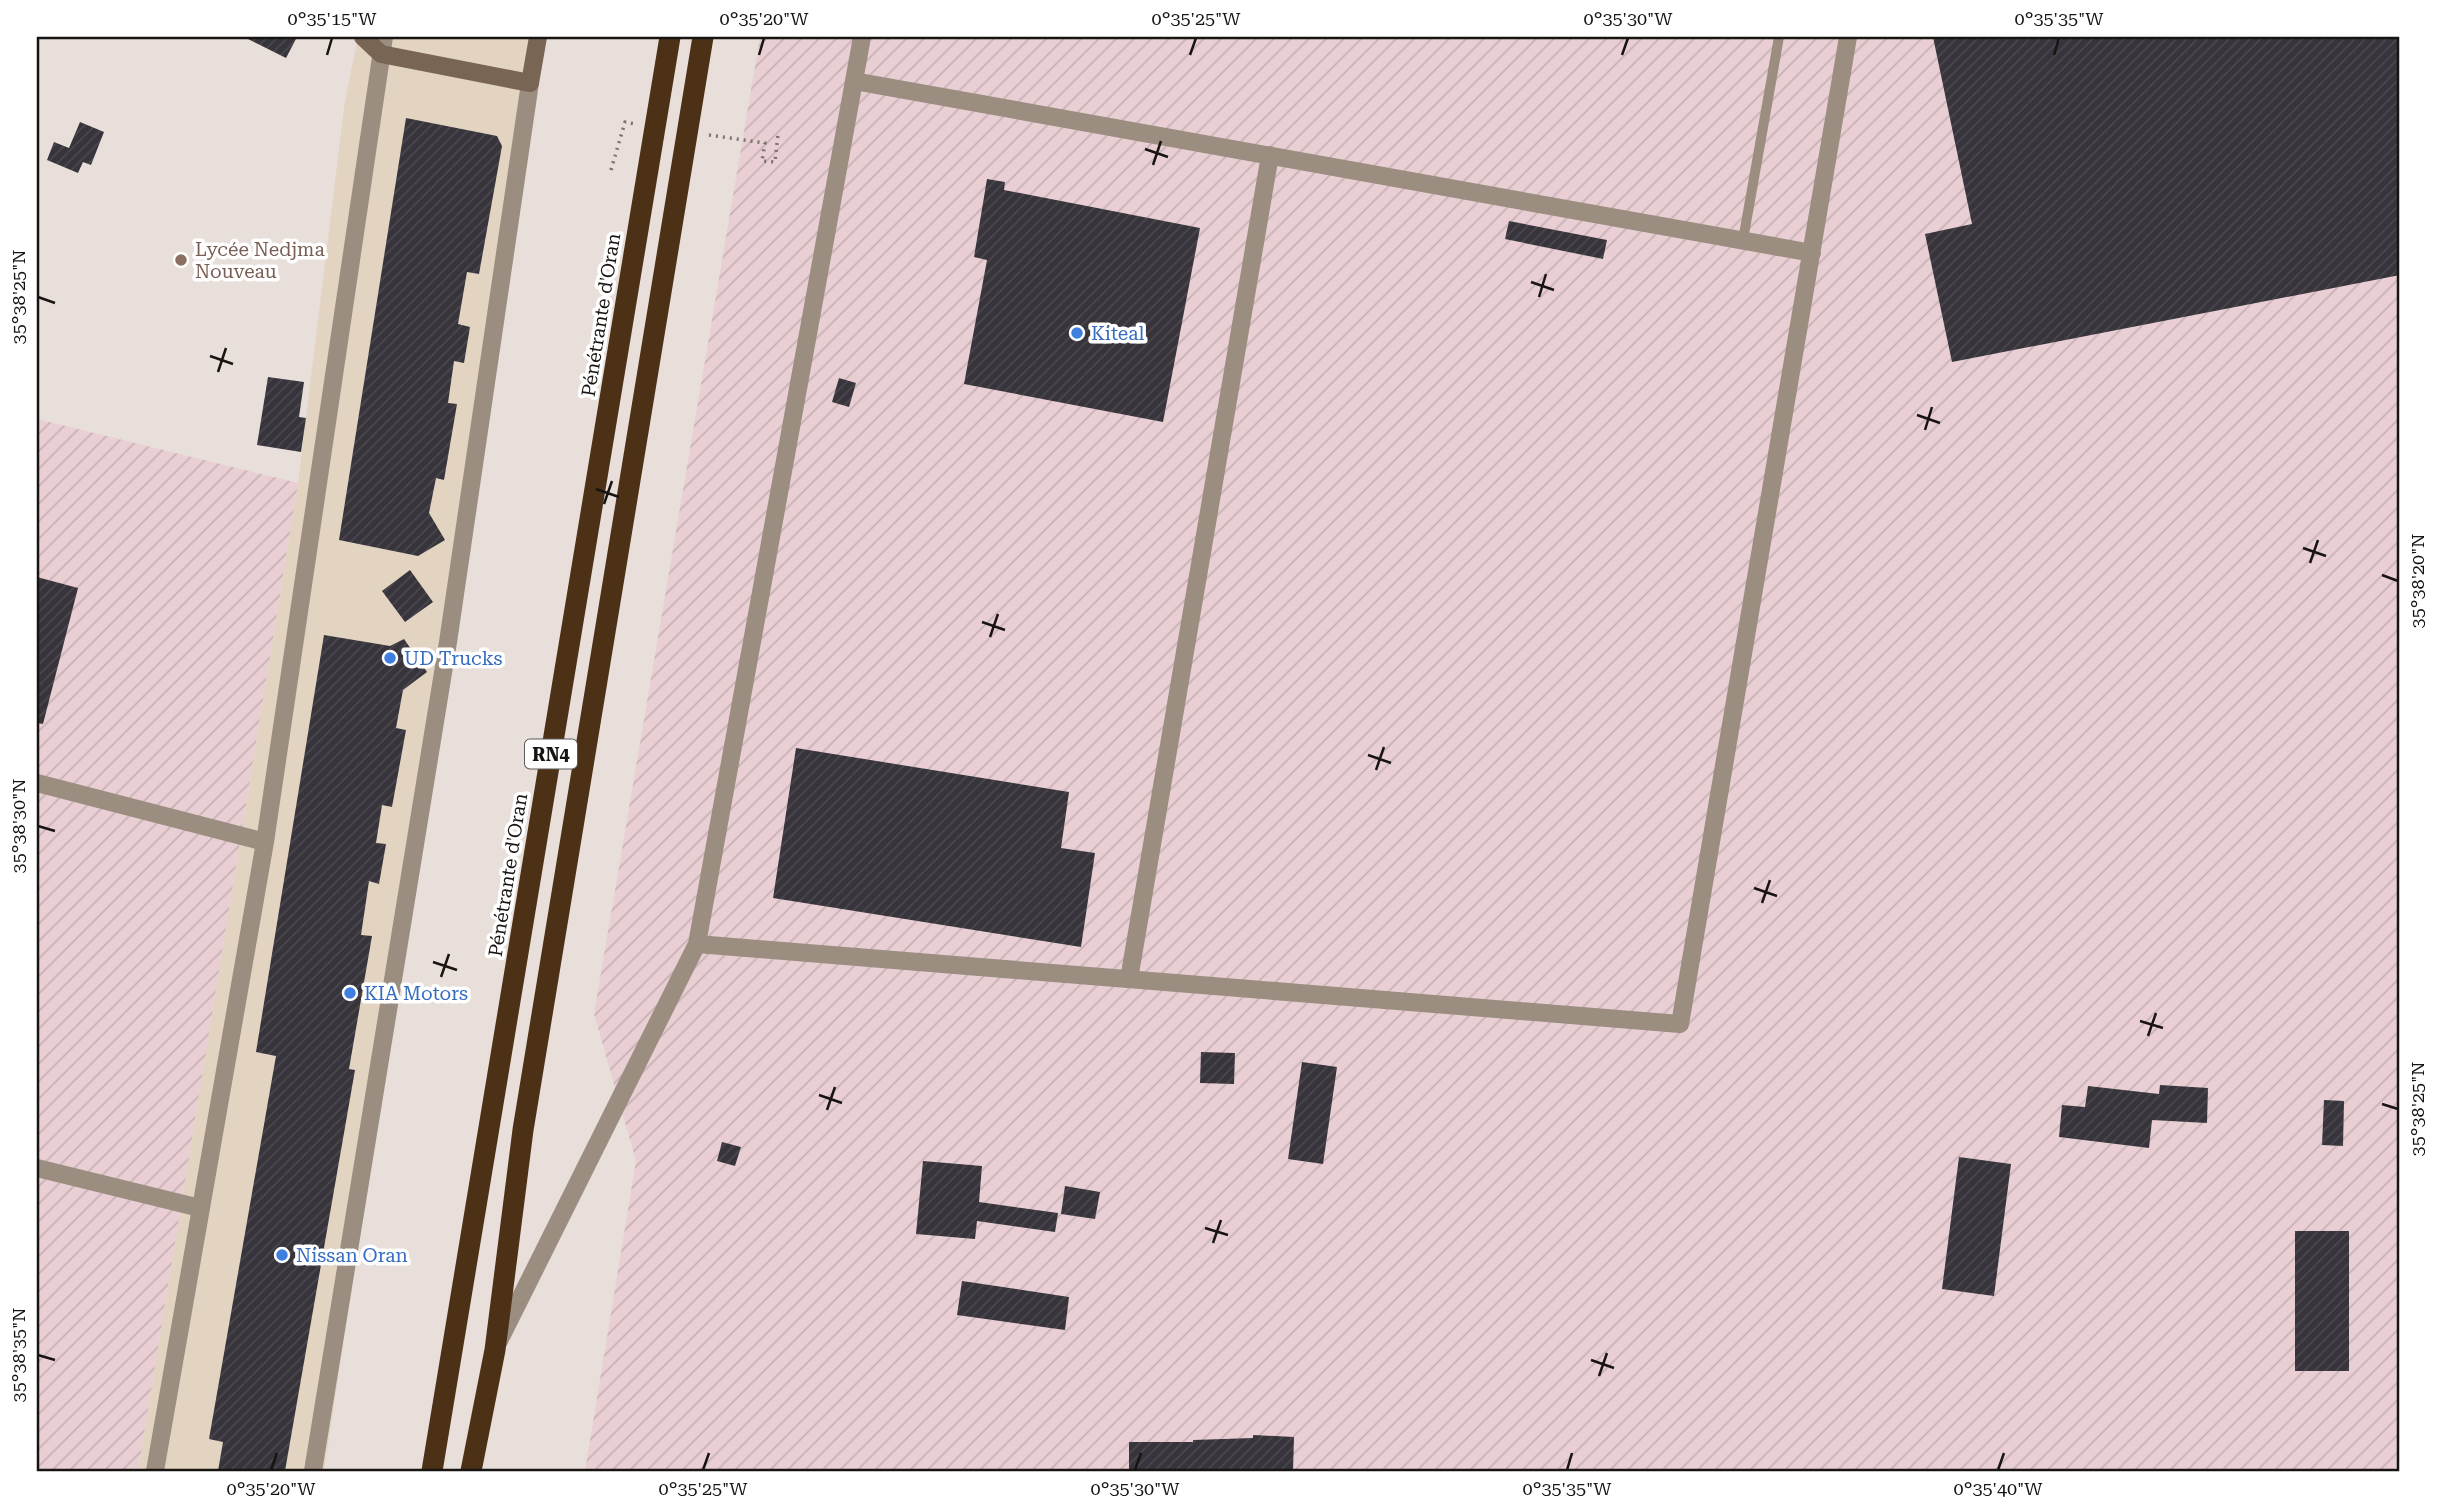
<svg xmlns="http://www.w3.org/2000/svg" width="2437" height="1508" viewBox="0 0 2437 1508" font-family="'Roboto Serif',serif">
  <defs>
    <pattern id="industrial-furrows" width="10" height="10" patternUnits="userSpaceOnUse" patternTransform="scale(1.75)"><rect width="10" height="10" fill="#e9cfd4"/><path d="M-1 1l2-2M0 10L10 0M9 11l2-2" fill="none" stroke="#c7b1b5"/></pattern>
    <pattern id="building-hatch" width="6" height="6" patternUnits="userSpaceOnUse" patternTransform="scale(1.75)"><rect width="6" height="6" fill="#37343b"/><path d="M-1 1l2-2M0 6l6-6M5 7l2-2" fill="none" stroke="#4a484e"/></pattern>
  </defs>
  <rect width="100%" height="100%" fill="#e8deda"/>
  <path fill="#e3d4c1" d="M358 37H540L324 1471H138L298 483 345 101Z"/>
  <path fill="url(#industrial-furrows)" d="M760 37H2400V1471H585L636 1161 594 1014Z
    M37 419 298 483 138 1471H37Z"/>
  <path fill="url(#building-hatch)" d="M244 37H297L286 58Z
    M1933 37H2400V275L1952 362 1925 234 1972 224Z
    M406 118 497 136 502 146 479 274 467 272 458 324 470 327 464 363 454 361 448 403 457 404 444 480 436 478 429 513 445 540 418 556 339 540Z
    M80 122 104 132 91 165 83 162 78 173 47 160 54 142 69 148Z
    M987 179 1005 182 1004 190 1200 228 1163 422 964 384 987 260 974 257Z
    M1509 221 1607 240 1603 259 1505 239Z
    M268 377 304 382 299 417 306 418 301 452 257 445Z
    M839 378 856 383 849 407 832 402Z
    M410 570 433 602 405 622 382 591Z
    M37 577 78 588 43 724 37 723Z
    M324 635 390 646 404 639 427 672 403 690 396 728 406 730 392 807 382 805 376 843 386 844 379 884 369 881 361 935 372 936 349 1069 355 1070 285 1471H218L223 1442 209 1439 276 1056 256 1052Z
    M796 748 1069 792 1061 848 1095 853 1081 947 773 898Z
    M1201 1052 1235 1053 1234 1084 1200 1083Z
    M1302 1062 1337 1067 1323 1164 1288 1159Z
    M2160 1085 2208 1088 2207 1123 2152 1120 2149 1148 2059 1137 2062 1105 2085 1107 2088 1086 2159 1094Z
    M2324 1100 2344 1101 2343 1146 2322 1145Z
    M722 1142 741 1147 735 1166 717 1161Z
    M1959 1157 2011 1164 1994 1296 1942 1289Z
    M923 1161 982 1166 979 1202 1058 1213 1055 1232 977 1221 975 1239 916 1234Z
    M1065 1186 1100 1192 1095 1219 1061 1214Z
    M2295 1231H2349V1371H2295Z
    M962 1281 1069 1297 1065 1330 957 1315Z
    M1253 1435 1294 1437 1293 1471H1129V1442H1193V1440L1253 1438Z"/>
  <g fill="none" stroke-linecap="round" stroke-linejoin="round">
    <path stroke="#797370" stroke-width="3.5" stroke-dasharray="2 5" stroke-linecap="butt" d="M709 135 765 143 762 161 775 162 778 134
      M611 170 625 122 635 124"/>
    <path stroke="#9b8d80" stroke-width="10" d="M1743 240 1779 37"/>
    <path stroke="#9b8d80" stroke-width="18" d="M854 81 1812 253
      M37 783 265 842
      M697 944 1680 1024 1848 37
      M1129 979 1270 155
      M37 1168 200 1208
      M499 1341 697 944 862 37
      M155 1471 265 842 384 37
      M313 1471 448 642 530 83"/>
    <path stroke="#796553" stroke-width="18" d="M363 37 381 54 530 83 538 37"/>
    <path stroke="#4c3117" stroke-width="21" d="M432 1471 670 37
      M471 1471 495 1350 523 1130 703 37"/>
  </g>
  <path fill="none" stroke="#171412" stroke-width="2.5" d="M327 55 332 38M759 55 764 38M1190 55 1196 38M1622 55 1628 38M2054 55 2059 38M1145 149 1168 157M1153 165 1161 141M1531 282 1554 290M38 297 55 303M1539 297 1546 274M210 356 233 364M218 372 226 348M1917 415 1940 423M1925 430 1932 407M596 489 619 497M604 504 612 481M2303 548 2326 556M2310 563 2318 540M2382 575 2398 581M982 622 1005 630M990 637 998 614M1368 755 1391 763M1376 770 1384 747M38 826 55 831M1754 888 1777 896M1762 903 1770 880M433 962 457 970M441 977 449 954M2140 1021 2163 1028M2148 1036 2156 1013M819 1095 842 1103M2382 1104 2398 1109M827 1110 835 1087M1205 1228 1228 1235M1213 1243 1221 1220M38 1355 55 1360M1591 1360 1614 1368M1599 1376 1607 1353M271 1470 277 1453M703 1470 709 1453M1135 1470 1141 1453M1567 1470 1572 1453M1998 1470 2004 1453"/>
  <circle fill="#8d6e63" stroke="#fff" stroke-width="2.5" cx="181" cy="260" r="7"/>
  <g fill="#3f7fe0" stroke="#fff" stroke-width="2.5">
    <circle cx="1077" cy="333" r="7"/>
    <circle cx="390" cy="658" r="7"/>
    <circle cx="350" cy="993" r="7"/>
    <circle cx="282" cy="1255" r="7"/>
  </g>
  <g text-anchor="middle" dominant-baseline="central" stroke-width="7" stroke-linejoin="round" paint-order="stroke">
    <rect fill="#fff" stroke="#5d5a59" stroke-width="2" x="525" y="739.5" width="52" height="29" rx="5"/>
    <g font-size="18" font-weight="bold" fill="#171412">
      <text x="551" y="754">RN4</text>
    </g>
    <g font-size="19" fill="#785e54" stroke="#fff" text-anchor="start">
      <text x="195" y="249">Lycée Nedjma<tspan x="195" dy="22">Nouveau</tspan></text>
    </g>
    <g font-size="19" fill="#171412" stroke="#fff">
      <text transform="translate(601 315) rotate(-81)">Pénétrante d'Oran</text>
      <text transform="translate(508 875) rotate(-81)">Pénétrante d'Oran</text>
    </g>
    <g font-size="19" fill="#366cbe" stroke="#fff" text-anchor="start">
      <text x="1091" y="333">Kiteal</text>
      <text x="404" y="658">UD Trucks</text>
      <text x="364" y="993">KIA Motors</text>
      <text x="296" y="1255">Nissan Oran</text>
    </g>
  </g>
  <rect width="2437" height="1508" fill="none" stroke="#ffffff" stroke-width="77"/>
  <rect x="38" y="38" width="2360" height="1432" fill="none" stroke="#171412" stroke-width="2.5"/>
  <g font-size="18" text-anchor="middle" fill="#171412">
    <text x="332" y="25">0°35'15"W</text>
    <text x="764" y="25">0°35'20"W</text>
    <text x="1196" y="25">0°35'25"W</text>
    <text x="1628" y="25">0°35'30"W</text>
    <text x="2059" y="25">0°35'35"W</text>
    <text transform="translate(19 297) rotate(-90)" y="6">35°38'25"N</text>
    <text transform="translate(2418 581) rotate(-90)" y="6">35°38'20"N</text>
    <text transform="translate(19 826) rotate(-90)" y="6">35°38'30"N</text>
    <text transform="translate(2418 1109) rotate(-90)" y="6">35°38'25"N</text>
    <text transform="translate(19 1355) rotate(-90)" y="6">35°38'35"N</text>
    <text x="271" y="1495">0°35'20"W</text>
    <text x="703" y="1495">0°35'25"W</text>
    <text x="1135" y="1495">0°35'30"W</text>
    <text x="1567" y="1495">0°35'35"W</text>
    <text x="1998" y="1495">0°35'40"W</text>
  </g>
</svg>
